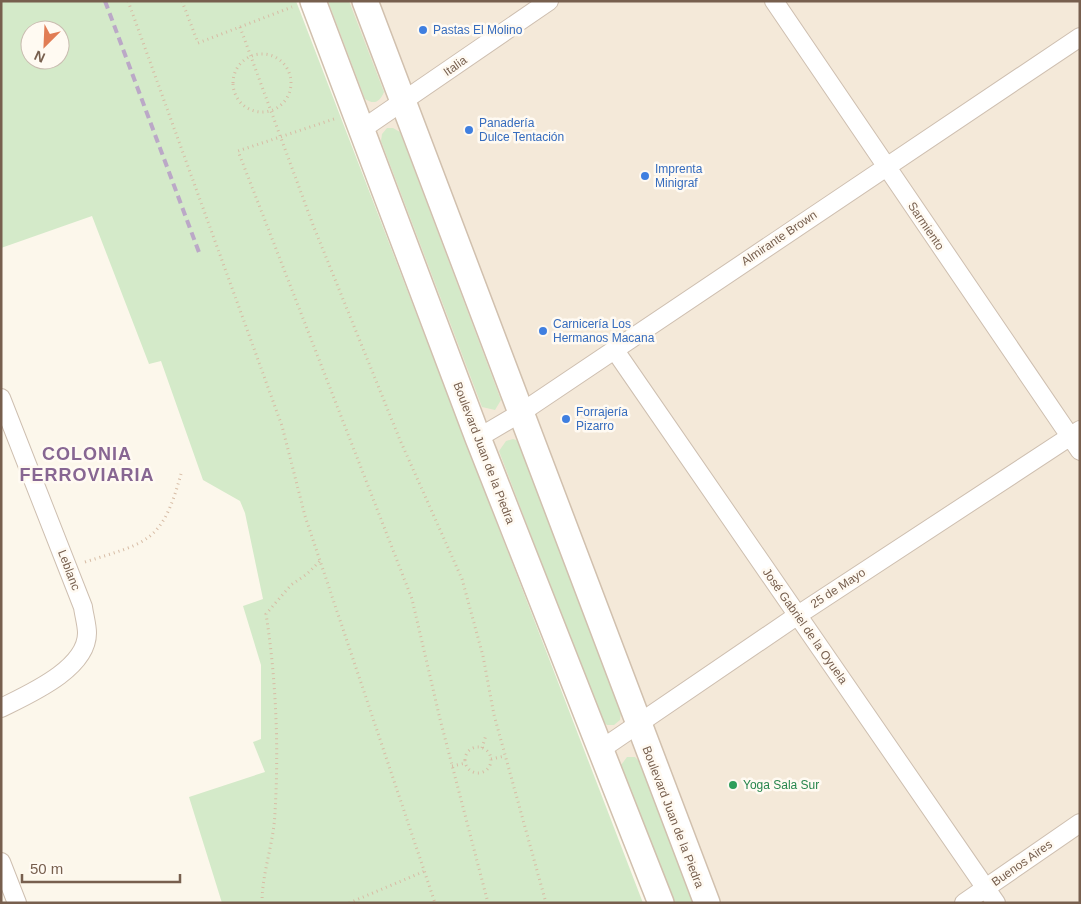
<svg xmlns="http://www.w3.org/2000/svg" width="1081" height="904" viewBox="0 0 1081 904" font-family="Arial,sans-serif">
  <rect width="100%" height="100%" fill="#fcf7eb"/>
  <path fill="#f4e9d9" d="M313 1H1080V903H661Z"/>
  <path fill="#d4eac9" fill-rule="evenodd" d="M1 1H296L643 903H222L189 797 265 772 253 742 261 739V665L243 606 263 599 245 513 240 501 203 480 161 361 149 364 92 216 1 248ZM30 30H60V60H30Z
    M328 1H349L384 92C380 102 374 105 365 99Z
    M387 128H393L400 132 501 400 495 410 482 407 381 141 382 134Z
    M513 439 519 441 621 712 620 720 614 725H607L601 720 499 451 506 441Z
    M627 757H635L643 765 695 903H669L622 774 621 765Z"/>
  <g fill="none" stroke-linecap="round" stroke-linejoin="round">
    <defs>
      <path id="minor" d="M774 1 1080 451
        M361 130 549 1
        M614 349 996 903
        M1 398 83 607C84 615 87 625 87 633 87 669 29 694 1 708
        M478 438 522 412 1080 37
        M600 750 798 615 1080 430
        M1 862 17 903
        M964 903 1080 823"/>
      <path id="secondary" d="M313 1 478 438 661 903
        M365 1 707 903"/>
    </defs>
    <use href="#minor" stroke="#cebfb0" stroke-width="20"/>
    <use href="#secondary" stroke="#d1c0ae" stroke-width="28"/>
    <path stroke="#d7bca5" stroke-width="3" stroke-dasharray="1 4" stroke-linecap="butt" d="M128 1 282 426 305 516 435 903
      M182 1 198 43 292 7
      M240 27 313 225 400 440 462 579 483 656 494 715 546 903
      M233 83a29 29 0 1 1 58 0a29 29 0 1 1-58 0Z
      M334 119 238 151 412 599 440 719 488 903
      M85 562C148 542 162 543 181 474
      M465 760a13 13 0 1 1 26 0a13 13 0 1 1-26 0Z
      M482 748 486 735
      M491 759 505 756
      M452 766 466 763
      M262 903C262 872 274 843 275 812 279 748 276 678 266 614L291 585 307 574 321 560
      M349 903 425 871"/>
    <use href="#minor" stroke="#fff" stroke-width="18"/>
    <use href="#secondary" stroke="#fff" stroke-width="25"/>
    <path stroke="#bba8c7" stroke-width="4" stroke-dasharray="8 5" stroke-linecap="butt" d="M105 1 200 255"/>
  </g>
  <g fill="#3f7fe0" stroke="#fffaf2" stroke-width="2">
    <circle cx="423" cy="30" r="5"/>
    <circle cx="469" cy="130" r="5"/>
    <circle cx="645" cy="176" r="5"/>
    <circle cx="543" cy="331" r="5"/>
    <circle cx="566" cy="419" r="5"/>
  </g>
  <circle fill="#2e9e5b" stroke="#fffaf2" stroke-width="2" cx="733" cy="785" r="5"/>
  <g text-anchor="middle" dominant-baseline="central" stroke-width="5" stroke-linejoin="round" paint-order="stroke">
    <g font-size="12" fill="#366cbe" stroke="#fffaf2" text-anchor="start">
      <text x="433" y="30">Pastas El Molino</text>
      <text x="479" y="123">Panadería<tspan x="479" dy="14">Dulce Tentación</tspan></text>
      <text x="655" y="169">Imprenta<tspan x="655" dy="14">Minigraf</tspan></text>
      <text x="553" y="324">Carnicería Los<tspan x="553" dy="14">Hermanos Macana</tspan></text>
      <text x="576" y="412">Forrajería<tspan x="576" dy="14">Pizarro</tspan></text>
    </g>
    <g font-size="12" fill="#775f4e" stroke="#fffaf2">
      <text transform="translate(455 66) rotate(-35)">Italia</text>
      <text transform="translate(926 226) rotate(56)">Sarmiento</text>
      <text transform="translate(779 238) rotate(-34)">Almirante Brown</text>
      <text transform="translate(484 453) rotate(69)">Boulevard Juan de la Piedra</text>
      <text transform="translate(69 570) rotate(69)">Leblanc</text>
      <text transform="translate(838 588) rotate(-33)">25 de Mayo</text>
      <text transform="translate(805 626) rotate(55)">José Gabriel de la Oyuela</text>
      <text transform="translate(673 817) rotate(69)">Boulevard Juan de la Piedra</text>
      <text transform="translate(1022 863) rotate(-35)">Buenos Aires</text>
    </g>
    <g font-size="12" fill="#27864d" stroke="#fffaf2" text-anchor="start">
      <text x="743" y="785">Yoga Sala Sur</text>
    </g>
    <g font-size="18" font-weight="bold" letter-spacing="1" fill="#876692" stroke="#fffaf2">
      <text x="87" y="454">COLONIA<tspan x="87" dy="21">FERROVIARIA</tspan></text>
    </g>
  </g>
  <rect width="1081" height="904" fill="none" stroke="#775f4e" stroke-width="5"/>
  <g transform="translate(45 45) rotate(204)"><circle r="24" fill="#fffaf2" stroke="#c9bcb0"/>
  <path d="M0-4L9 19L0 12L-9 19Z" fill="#e17d55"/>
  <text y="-8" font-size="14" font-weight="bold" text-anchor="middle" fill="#775f4e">N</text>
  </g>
  <path d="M22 874v8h158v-8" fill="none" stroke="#775f4e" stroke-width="2.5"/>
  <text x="30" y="874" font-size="15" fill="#775f4e" stroke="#fffaf2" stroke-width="4" paint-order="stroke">50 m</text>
</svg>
